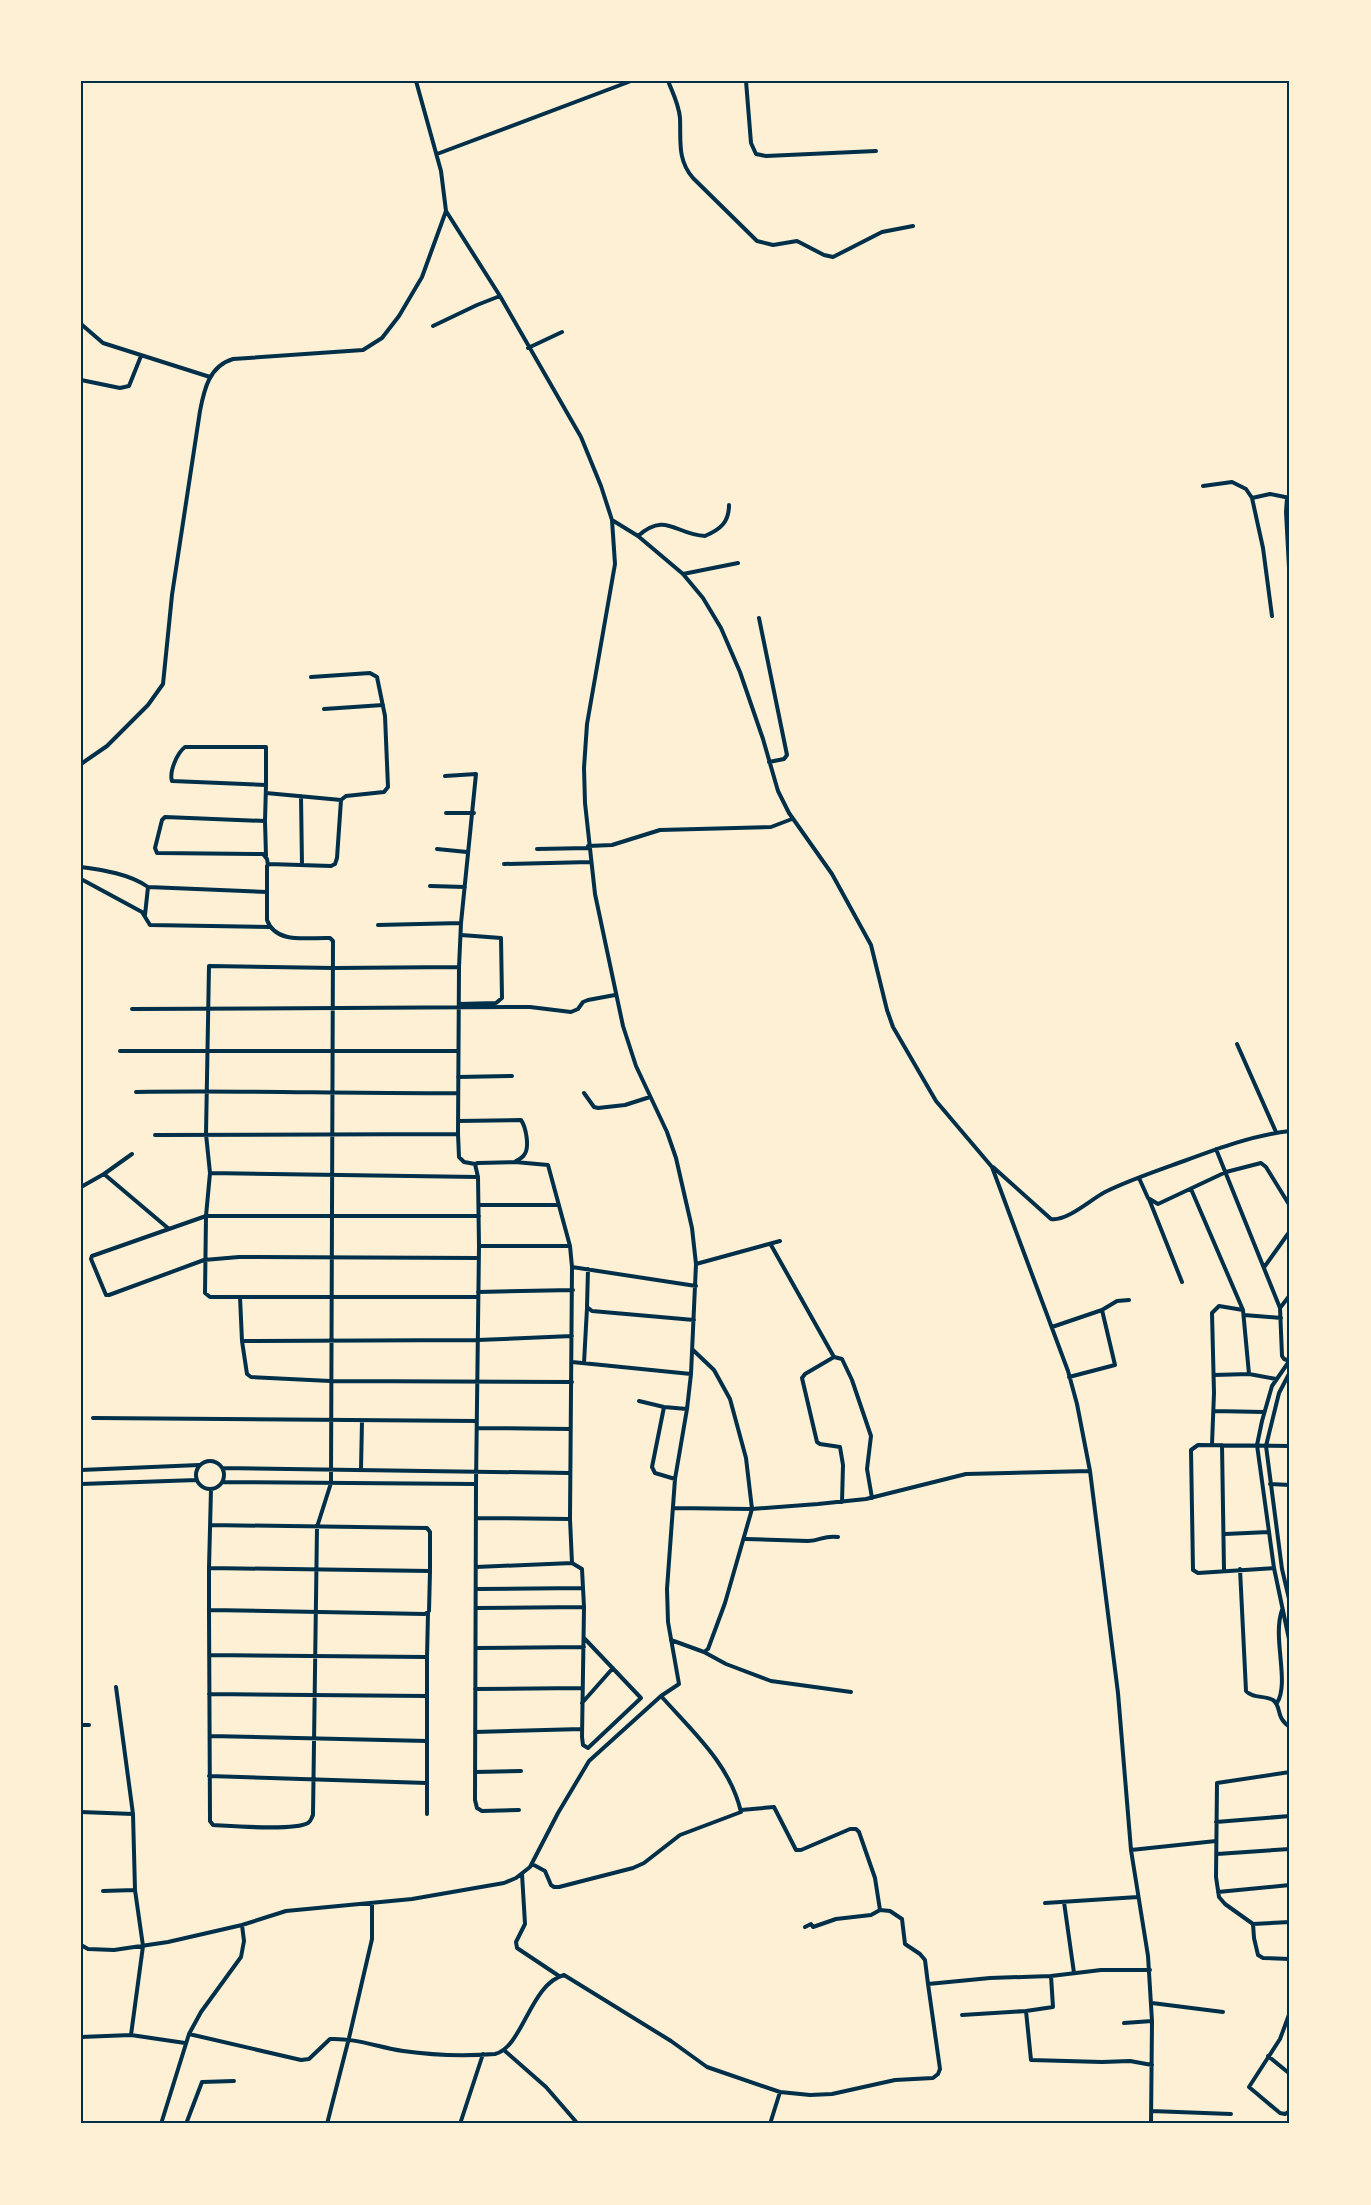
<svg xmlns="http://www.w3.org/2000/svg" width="1371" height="2205" viewBox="0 0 1371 2205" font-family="'Varela Round',sans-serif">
  <rect width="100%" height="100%" fill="#fdf0d5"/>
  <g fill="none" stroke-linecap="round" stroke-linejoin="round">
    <path stroke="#003049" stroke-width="4" d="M668 81C673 93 679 105 680 118 681 140 677 160 693 178L757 241 773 245 797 241 824 255 833 257 882 232 913 226
      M746 81 751 143 756 154 766 156 876 151
      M437 154 631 81
      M81 324 103 343 210 377
      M433 326 477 305 500 296
      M528 348 562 332
      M81 380 120 388 129 386 141 356
      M1203 486 1232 482 1246 489 1252 498 1263 548 1272 616
      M1252 498 1270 494 1290 498
      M1287 498 1286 512 1290 586
      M612 520 638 536 683 574 703 598 721 628 740 672 763 739 778 791 789 813 832 874 871 945 887 1010 893 1027 936 1101 992 1167 1068 1371 1077 1404 1090 1471 1118 1693 1131 1850 1148 1956 1152 2021 1151 2124
      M638 536C666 511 676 535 705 536 721 529 729 522 729 505
      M683 574 738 563
      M759 618 787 755 784 759 769 762
      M324 709 383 705
      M81 764 107 746 148 705 163 684 172 595 200 411C204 390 209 366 233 359L363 350 382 338 399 316 422 277 446 211 441 171 416 81
      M445 776 476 774 461 923
      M266 793 341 800
      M301 796 302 865
      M446 813H474
      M265 821 266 785 172 781C169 772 177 753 185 747H266V785
      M588 846 612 845 660 830 771 827 792 819
      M437 849 467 852
      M537 849 589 848
      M266 856 265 821 165 817 162 820 155 848 157 853 263 854 267 859 268 865
      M504 864 591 862
      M81 867C103 870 130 874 148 887L267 892
      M81 879 142 912 150 925 270 927
      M430 886 465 887
      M145 915 148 887
      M378 925 461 923 459 967 458 1134 459 1157 464 1162 475 1164
      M459 967 334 968 209 966 206 1134 210 1173 206 1216 205 1293 210 1297H477
      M459 1004 496 1003 502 998 501 938 461 935
      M132 1009 530 1007 571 1012 578 1009 583 1002 588 1000 615 995
      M1237 1044 1276 1132
      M120 1051H458
      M458 1077 512 1076
      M136 1092C243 1090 351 1094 458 1093
      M584 1093 594 1107 598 1108 625 1105 650 1097
      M458 1121 521 1120C526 1127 530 1148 524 1155 523 1157 518 1160 516 1161
      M155 1135 458 1134
      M1216 1149 1280 1308 1282 1356 1284 1359 1290 1361
      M993 1167 1051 1219C1067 1222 1092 1198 1107 1191 1132 1179 1159 1170 1184 1161 1219 1148 1254 1135 1290 1131
      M210 1173 478 1177
      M104 1174 132 1154
      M1139 1178 1148 1198 1158 1204 1226 1172 1261 1163 1266 1167 1290 1206
      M81 1187 104 1174 169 1229
      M1191 1189 1243 1310 1249 1374
      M1149 1199 1182 1282
      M479 1205H559
      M771 1245 834 1357 842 1359 852 1380 871 1436 867 1469 872 1498
      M479 1246H570
      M478 1258 239 1257 204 1260 109 1295H106L91 1259 92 1256 206 1216H479
      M696 1264 780 1241
      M1265 1266 1290 1231
      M572 1267 696 1286
      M588 1269 587 1307 592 1311 694 1320
      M478 1292 573 1290
      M240 1297 242 1341 478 1340 572 1336
      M1280 1308 1290 1295
      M1244 1315 1281 1318
      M1052 1327 1102 1310
      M242 1341 247 1374 251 1377 330 1381 572 1382
      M834 1357 805 1374 802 1378 817 1442 820 1444 840 1447 843 1465 842 1502
      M1290 1360 1272 1386 1262 1421 1257 1445 1274 1568 1290 1644
      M572 1362 691 1374
      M584 1363 587 1308
      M1290 1372 1279 1393 1266 1446 1282 1569 1290 1603
      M1214 1375 1249 1374 1276 1379
      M1069 1377 1115 1365 1102 1310 1117 1301 1129 1300
      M639 1401 664 1407 687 1409
      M664 1407 652 1467 655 1473 675 1479
      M1214 1411 1264 1412
      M93 1418 477 1421
      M477 1428 570 1429
      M1212 1444 1214 1393 1212 1313 1219 1306 1243 1310
      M1222 1445 1224 1570
      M196 1475a14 14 0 1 1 28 0a14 14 0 1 1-28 0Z
      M222 1468 570 1473
      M361 1469 362 1421
      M81 1470 199 1465
      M223 1482 476 1484
      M81 1484 197 1480
      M1270 1484 1290 1485
      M673 1508 752 1509 818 1504 866 1499 966 1474 1090 1471
      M476 1518 570 1519
      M210 1525 427 1528 430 1532V1571L209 1568 211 1489
      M1225 1534 1269 1532
      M746 1539 808 1541C821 1541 823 1535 838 1537
      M476 1567 572 1563 582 1569 584 1607 582 1737 583 1745 588 1748 641 1698 584 1638
      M209 1568V1610L425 1614 429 1611 430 1571
      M1274 1568 1198 1573 1193 1570 1191 1450 1198 1445 1290 1446
      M1240 1569 1246 1691C1253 1699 1264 1695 1273 1700 1282 1706 1275 1718 1290 1727
      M476 1589 583 1588
      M476 1608 584 1607
      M209 1610 210 1821 213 1825C232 1826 294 1831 308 1823 311 1821 311 1819 313 1815L317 1527 331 1483 333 941 330 938C309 937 276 945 267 920V866L269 864 331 866 335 864 337 858 341 800 346 796 384 792 388 787 385 716 377 677 370 673 311 677
      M671 1640 704 1652 708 1649 725 1603 752 1509 746 1458 730 1399 714 1370 693 1350
      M476 1648 584 1647
      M704 1652 726 1664 771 1681 851 1692
      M209 1655 427 1657V1814
      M427 1657 428 1613
      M475 1689 582 1688
      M209 1694 427 1696
      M582 1703 613 1668
      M1277 1703C1290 1682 1272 1638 1282 1610
      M81 1725H89
      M475 1732 582 1729
      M210 1736 427 1741
      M475 1772 521 1771
      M1290 1772 1217 1783 1216 1877 1219 1897 1225 1904 1253 1924 1290 1922
      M209 1776 427 1783
      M519 1810 482 1811 477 1808 475 1800 476 1484 479 1246 478 1177 475 1164 478 1163 515 1162 548 1165 570 1246 572 1267 570 1519 572 1563
      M741 1810 774 1807 796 1850H801L850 1829H856L859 1832 875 1878 880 1910 871 1915 836 1919 813 1927 811 1924 805 1927
      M81 1812 133 1814 116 1687
      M1216 1822 1290 1816
      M1131 1850 1216 1841
      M1217 1854 1290 1849
      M532 1864 545 1871 551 1885 554 1887H559L633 1868 644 1863 680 1835 741 1812C730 1764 692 1731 661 1696
      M522 1874 525 1924 516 1942 517 1948 559 1976
      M103 1891 135 1890
      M1218 1892 1290 1885
      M1064 1902 1074 1973
      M1045 1903 1138 1897
      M880 1910 890 1911 902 1919 905 1944 920 1954 925 1960 928 1984
      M1253 1924 1254 1938 1258 1955 1263 1958 1290 1959
      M81 1945 88 1949 114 1950 168 1942 242 1925 286 1911 412 1899 504 1883 516 1878 530 1867 558 1813 589 1761 661 1696 679 1684 668 1622 667 1589 675 1479 687 1409 691 1374 696 1264 692 1228 676 1158 667 1132 636 1066 623 1026 595 894 585 803 584 768 587 724 615 564 612 520 601 486 581 437 500 296 446 211
      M1150 1970H1101L1051 1976 1053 2007 1026 2011 1031 2060 1102 2062 1130 2061 1152 2065
      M1152 2003 1223 2012
      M1290 2012 1280 2039 1249 2087 1280 2113 1285 2114 1290 2111
      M962 2015 1026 2011
      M1124 2023 1152 2021
      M189 2034 301 2060 309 2059 330 2039C356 2038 377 2047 403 2051 431 2055 467 2056 495 2054 523 2047 530 1984 564 1975L671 2041 707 2067 780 2092 810 2095 832 2094 895 2080 933 2078 938 2074 940 2069 928 1984 990 1978 1051 1976
      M131 2035 143 1946 135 1890 133 1814
      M81 2037 131 2035 185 2043
      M505 2051 546 2087 578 2124
      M1268 2056 1290 2074
      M1151 2111 1231 2114
      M161 2124 189 2034 201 2012 241 1957 244 1941 242 1925
      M186 2124 202 2082 234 2081
      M327 2124 349 2038 372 1939V1903
      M460 2124 483 2054
      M770 2124 780 2092"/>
  </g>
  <rect width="1371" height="2205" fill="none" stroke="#fdf0d5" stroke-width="165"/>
  <rect x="82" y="82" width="1206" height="2040" fill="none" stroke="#003049" stroke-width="2"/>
</svg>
